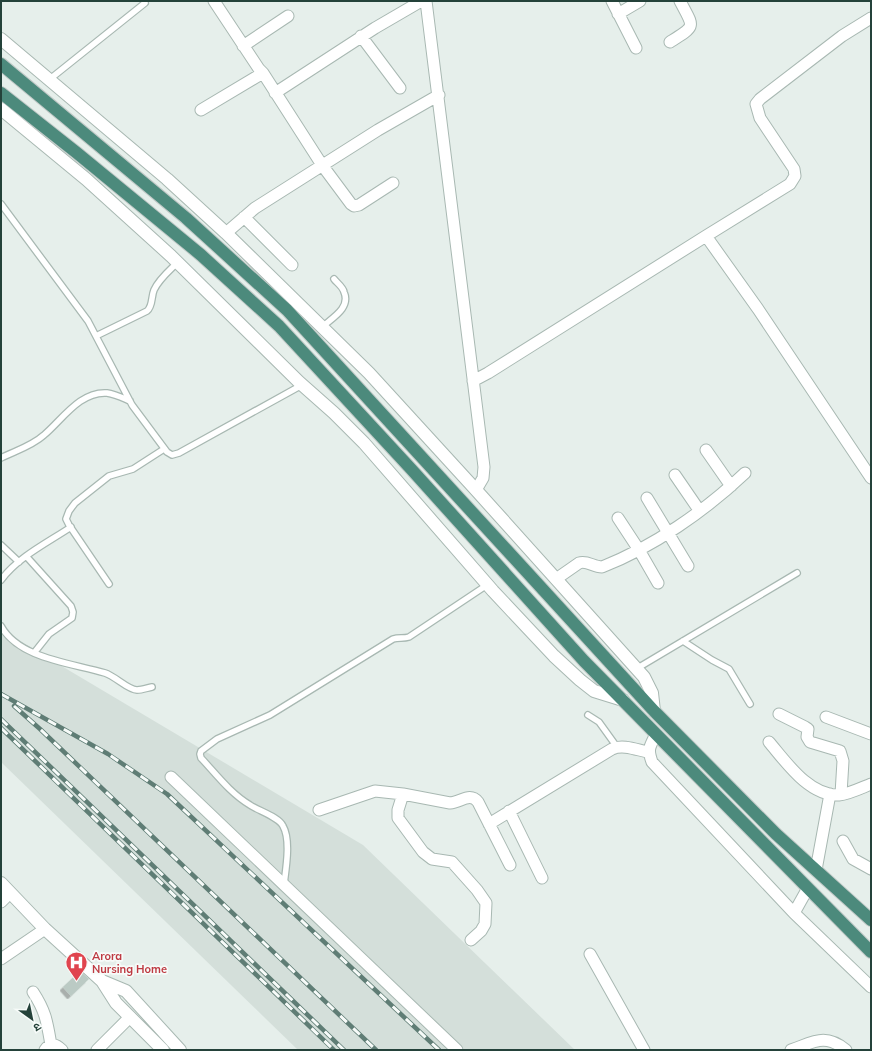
<svg xmlns="http://www.w3.org/2000/svg" width="872" height="1051" viewBox="0 0 872 1051" font-family="Mulish,'Noto Sans Devanagari',sans-serif">
  <defs>
    <filter id="shadow"><feDropShadow dx="-3.5" dy="3.5" stdDeviation="0" flood-color="#0004"/></filter>
  </defs>
  <rect width="100%" height="100%" fill="#e6efeb"/>
  <path fill="#d4dfda" d="M1 630 363 845 575 1050H298L1 762Z"/>
  <path fill="#bbcac4" filter="url(#shadow)" d="M80 971 89 979 71 996 63 987Z"/>
  <g fill="none" stroke-linecap="round" stroke-linejoin="round">
    <defs>
      <path id="service" d="M50 79 145 3
        M1 204 88 321 132 405 167 452 172 455 179 453 302 385
        M322 327C332 318 351 308 344 292 343 287 337 283 334 279
        M96 336 147 311C153 306 151 297 154 290 159 279 169 271 177 263
        M1 458C15 451 32 446 44 435 62 420 80 391 107 393 115 394 123 398 130 401
        M1 545 19 562
        M26 556 71 606 73 612 72 618 49 634 34 653
        M1 580C18 557 47 543 71 527
        M109 584 69 525 66 519 69 511 75 503 109 476 133 469 164 449
        M1 626C19 659 72 663 105 673 115 676 128 690 137 690 142 690 147 688 152 687
        M683 641 712 660 729 669 750 704
        M636 669 797 573
        M588 715 599 722 617 747
        M284 884C286 868 291 840 283 826 279 817 259 811 250 805 230 793 216 774 201 758L200 754 201 751 217 739 270 715 393 639C399 637 403 639 409 637L487 585"/>
      <path id="minor" d="M214 1 259 69 263 73 322 165 351 204 354 206 359 205 393 183
        M612 1 636 48
        M618 14 640 1
        M361 36 400 88
        M670 42C697 25 694 28 680 1
        M243 46 288 16
        M275 93 375 28 418 3 426 1 484 467 483 478 476 490
        M201 110 263 73
        M244 217 292 265
        M226 233 255 208 378 130 439 95
        M706 236 758 309 871 478
        M473 381 488 373 706 236 790 184 795 176 794 169 760 118 756 104 760 99 842 36 871 18
        M706 450 731 486
        M675 475 699 510
        M647 498 688 566
        M618 518 639 550 658 583
        M556 579 579 563C587 560 593 567 602 567 653 547 705 511 745 473
        M779 714 805 727 808 729 807 737 810 742 840 751 843 761 841 794
        M826 717 871 734
        M656 734C650 747 647 748 652 762L794 913 871 987
        M769 742C786 762 809 796 839 795 849 794 861 788 871 784
        M171 777 457 1050
        M403 794 398 810V818L423 852 432 859 452 862 477 890 486 903 485 924 481 931 471 940
        M319 810 375 791 403 794 450 803C461 802 470 792 478 802L510 865
        M509 811 542 878
        M489 824 612 749C623 744 637 750 648 752
        M843 841 853 859 871 869
        M816 870 830 794
        M1 902 10 893
        M794 913 808 888
        M590 954 644 1050
        M1 959 45 929
        M33 992C46 1012 47 1022 51 1045
        M45 1050C50 1042 56 1044 62 1050
        M97 1050 130 1017
        M791 1050C814 1042 825 1033 846 1050"/>
      <path id="tertiary" d="M1 39 167 179 226 233 369 373 476 490 644 677 652 693 654 711
        M1 109 86 179 171 256 299 382 334 413 364 443 493 591 554 656 580 680 594 691 623 700
        M1 883 45 929 102 981 116 1003 163 1050
        M102 981 126 991 180 1050"/>
      <path id="trunk" d="M1 64 186 218 287 310 654 711 776 834 871 920
        M1 93 77 153 201 255 279 326 412 470 584 661 871 952"/>
    </defs>
    <use href="#service" stroke="#a8b8b2" stroke-width="8"/>
    <use href="#minor" stroke="#a8b8b2" stroke-width="13"/>
    <use href="#tertiary" stroke="#a8b8b2" stroke-width="14"/>
    <use href="#trunk" stroke="#c2cac8" stroke-width="14"/>
    <use href="#service" stroke="#fff" stroke-width="5.5"/>
    <use href="#minor" stroke="#fff" stroke-width="11"/>
    <use href="#tertiary" stroke="#fff" stroke-width="12"/>
    <use href="#trunk" stroke="#4c8a7c" stroke-width="12"/>
    <defs>
      <path id="rail" d="M1 694 108 754 167 794 439 1050
        M14 706 40 729 376 1050
        M1 719 344 1050
        M1 728 334 1050"/>
    </defs>
    <use href="#rail" stroke="#5f7d75" stroke-width="4.5"/>
    <use href="#rail" stroke="#f7fbf9" stroke-width="3" stroke-dasharray="9" stroke-linecap="butt"/>
  </g>
  <defs>
    <symbol id="hospital-pin" viewBox="-11 -11 22 30"><path d="M0 17L-7.5 6A9.5 9.5 0 1 1 7.5 6Z" fill="#e0444e" stroke="#f7fbf9"/><path d="M-5-5h3v3.5h4V-5h3V5h-3V1.5h-4V5h-3Z" fill="#fff"/></symbol>
  </defs>
  <g fill-rule="evenodd">
    <use href="#hospital-pin" x="64" y="950" width="25" height="34"/>
  </g>
  <g text-anchor="middle" dominant-baseline="central" stroke-width="3.5" stroke-linejoin="round" paint-order="stroke">
    <g font-size="11" font-weight="bold" fill="#be3a42" stroke="#f7fbf9" text-anchor="start">
      <text x="92" y="956">Arora<tspan x="92" dy="13">Nursing Home</tspan></text>
    </g>
  </g>
  <rect width="872" height="1051" fill="none" stroke="#24423a" stroke-width="4"/>
  <g transform="translate(32 1019) rotate(147)" stroke="#f7fbf9" stroke-width="3" paint-order="stroke">
  <path d="M0-3L7 15L0 10L-7 15Z" fill="#24423a"/>
  <text y="-6" font-size="11" font-weight="bold" text-anchor="middle" fill="#24423a">उ</text>
  </g>
</svg>
